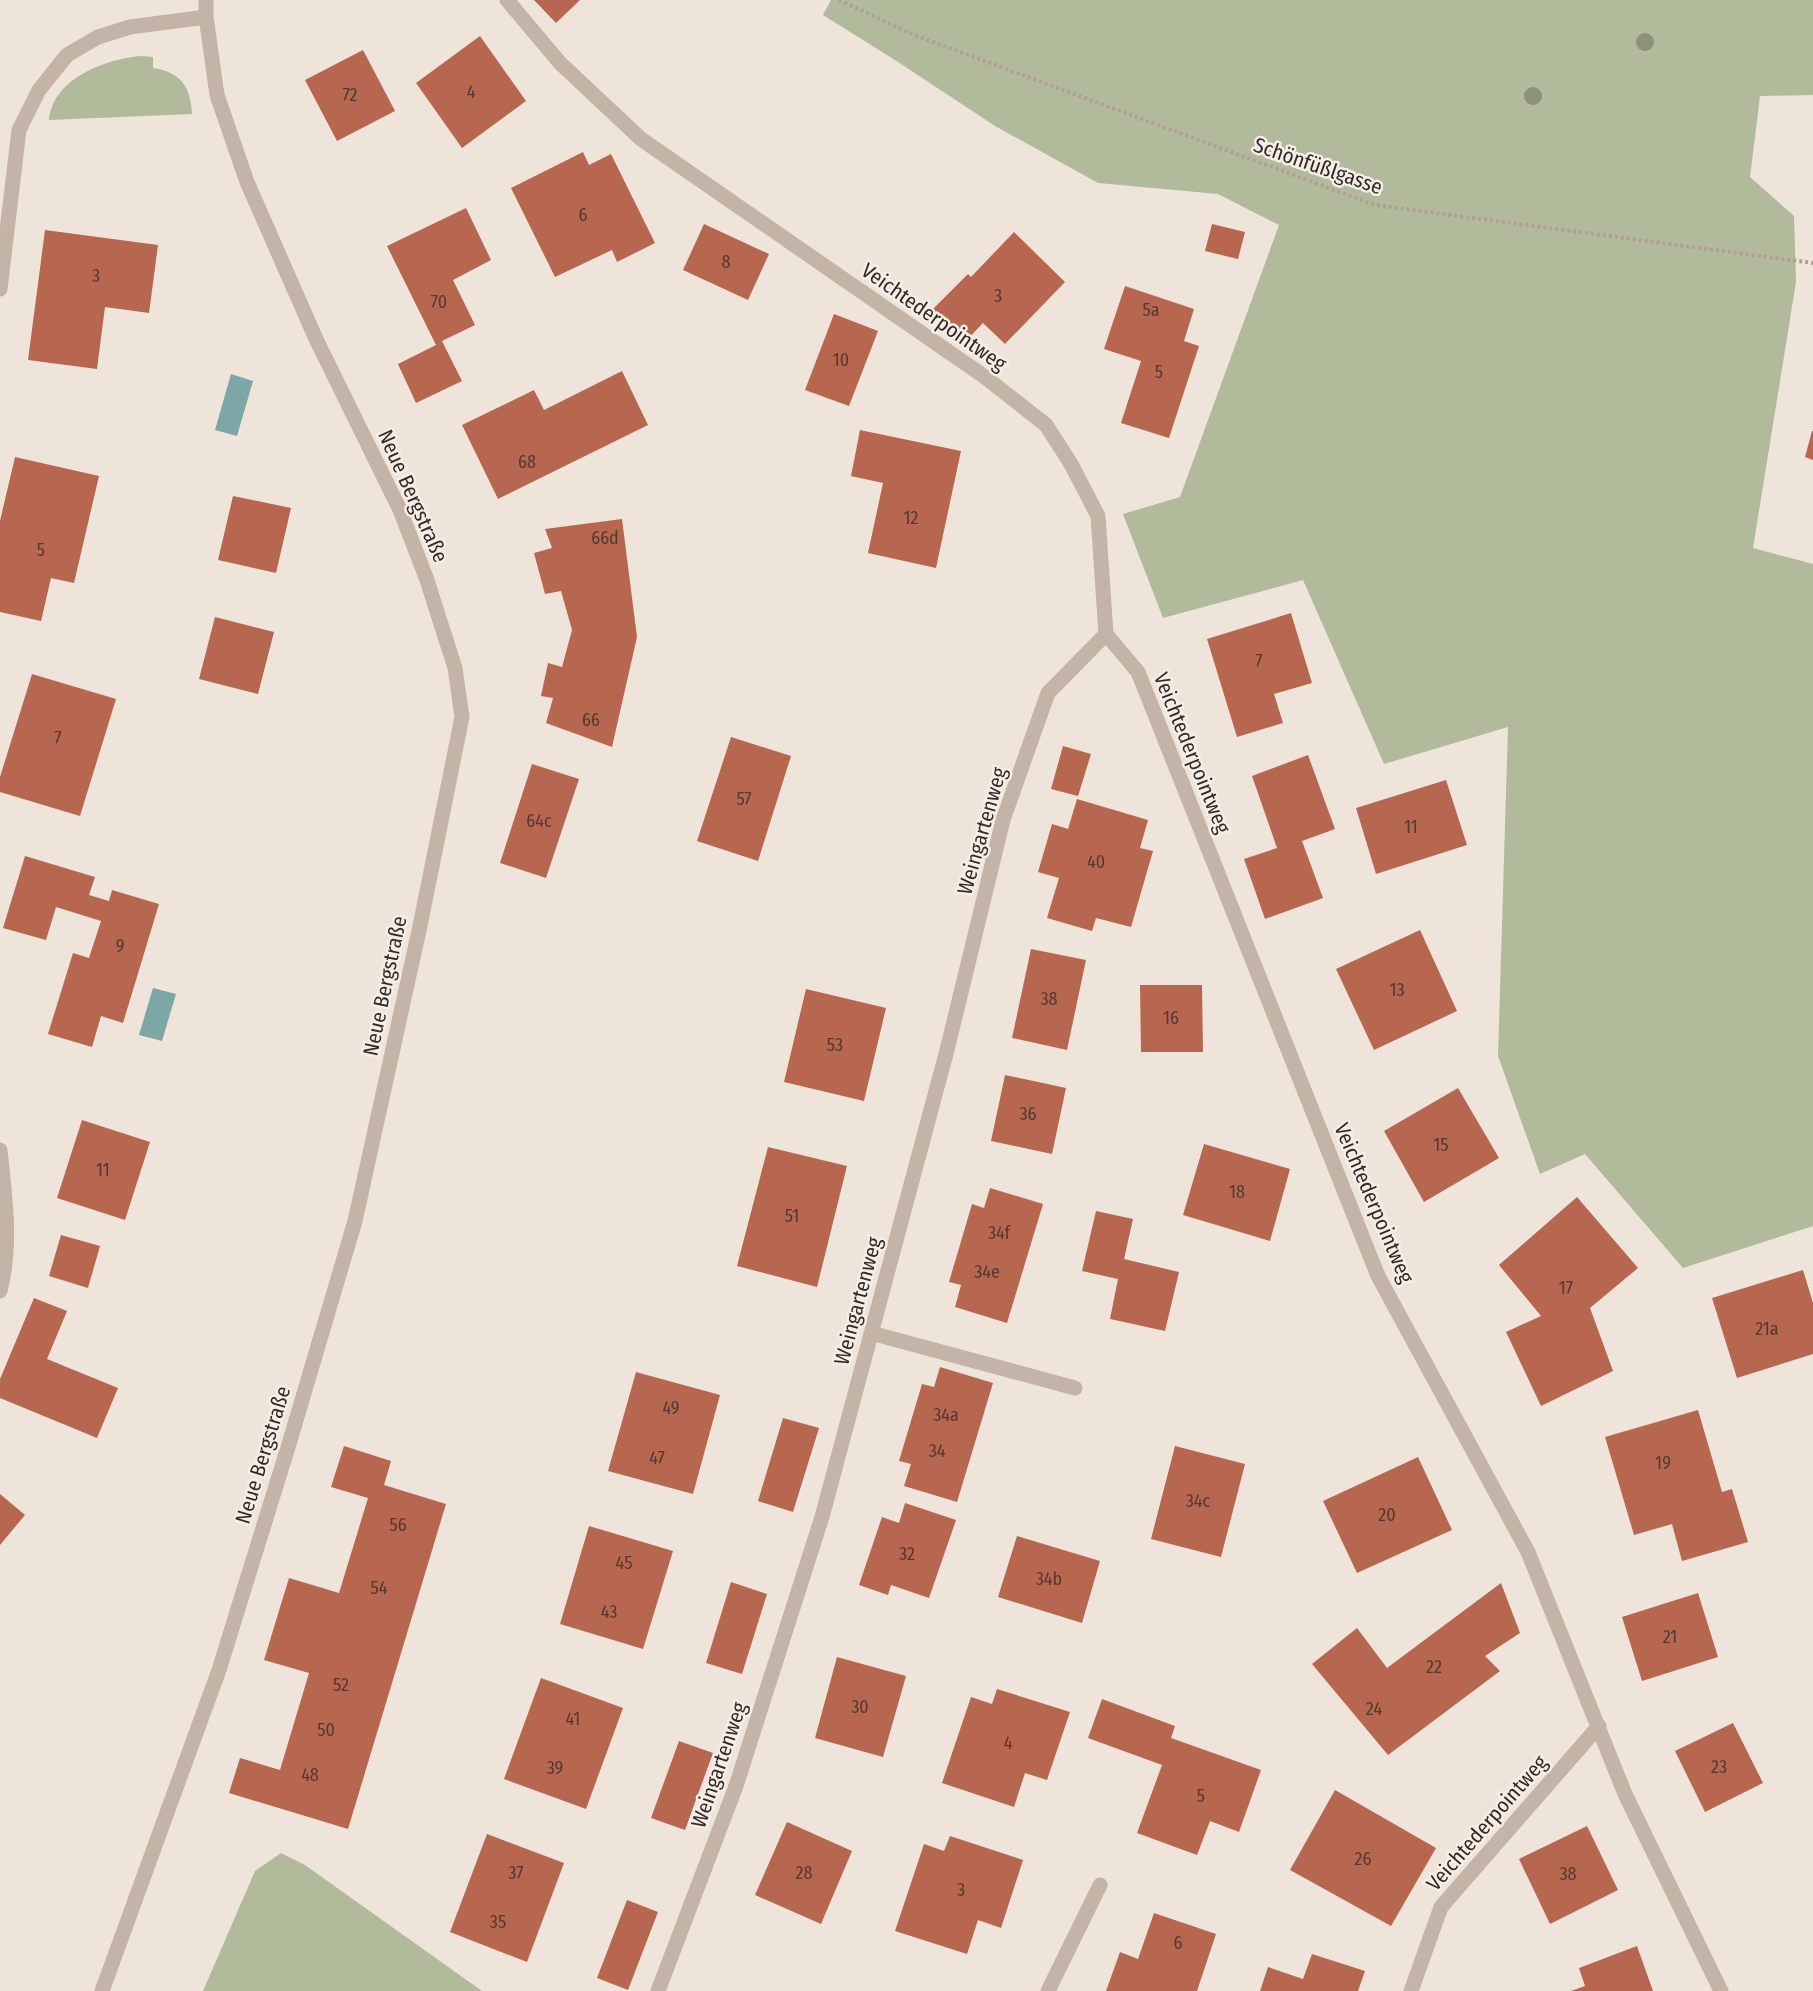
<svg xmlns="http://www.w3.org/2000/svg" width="1813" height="1991" viewBox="0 0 1813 1991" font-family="'Fira Sans Condensed',sans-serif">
  <rect width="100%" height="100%" fill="#eee4da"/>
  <path fill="#b1bb9c" d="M831 0H1813V95L1760 96 1750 177 1794 216 1796 282 1753 548 1813 564V1226L1683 1268 1585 1154 1540 1174 1498 1056 1508 727 1384 764 1303 580 1163 618 1123 514 1180 497 1279 225 1218 194 1098 183 995 126 895 60 823 15Z
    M141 56 153 57V68C180 72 191 86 192 114L49 120C53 78 106 59 141 56Z
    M281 1853 305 1865 482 1991H203L255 1871Z"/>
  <path fill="#7da6a7" d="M231 374 253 381 237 436 215 430Z
    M153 988 176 994 162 1041 139 1035Z"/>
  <path fill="#b7674f" d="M534 0H580L556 23Z
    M480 36 526 101 462 148 416 83Z
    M363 50 395 111 337 141 305 80Z
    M583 152 589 165 611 154 655 243 617 262 612 250 555 277 511 188Z
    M466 208 491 260 453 280 475 325 442 341 462 381 416 403 398 364 436 345 387 246Z
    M704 224 769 254 748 300 683 270Z
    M1212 224 1245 232 1238 259 1205 251Z
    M45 230 158 245 149 313 105 307 97 369 28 360Z
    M1014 232 1065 282 1005 344 983 323 964 343 931 311 968 274 971 277Z
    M1125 286 1194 309 1184 341 1199 346 1169 438 1121 423 1141 361 1104 349Z
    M834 314 878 331 849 406 805 390Z
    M622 371 648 425 498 499 462 425 534 390 544 410Z
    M860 430 961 451 936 568 868 553 883 483 851 476Z
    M1812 431H1813V460L1805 457Z
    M15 457 99 476 74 583 51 578 41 621 0 612V521Z
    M233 496 291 508 276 573 218 560Z
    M622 519 637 637 612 747 546 723 553 698 541 696 548 663 562 667 572 630 561 591 545 594 534 553 552 548 545 529Z
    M1291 613 1312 683 1274 694 1283 723 1237 737 1207 639Z
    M215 617 274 632 258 694 199 679Z
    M32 674 116 699 80 816 0 792V777Z
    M731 737 791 756 758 861 697 841Z
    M1063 746 1091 754 1078 796 1051 789Z
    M1308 755 1335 829 1302 841 1323 898 1265 919 1244 859 1277 848 1252 776Z
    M532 764 579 779 546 878 500 863Z
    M1446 780 1467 845 1376 874 1356 808Z
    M1077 799 1148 820 1140 848 1153 851 1131 927 1096 918 1092 931 1047 918 1059 878 1038 872 1052 824 1068 829Z
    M25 856 95 877 89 895 109 901 112 890 159 904 123 1023 101 1016 92 1047 48 1034 73 953 89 958 101 921 56 907 46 940 3 928Z
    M1420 930 1457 1011 1374 1050 1336 969Z
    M1031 949 1086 960 1067 1050 1012 1038Z
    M1140 985H1202L1203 1052H1141Z
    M806 989 886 1008 864 1101 784 1082Z
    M1005 1075 1066 1088 1052 1154 991 1141Z
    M1458 1088 1499 1158 1424 1202 1384 1131Z
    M82 1120 150 1142 125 1220 57 1198Z
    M1204 1144 1290 1169 1270 1241 1183 1215Z
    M768 1147 847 1166 817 1287 737 1266Z
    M990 1188 1043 1204 1007 1323 955 1307 961 1285 949 1282 972 1204 984 1208Z
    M1577 1197 1638 1268 1590 1308 1613 1371 1541 1406 1506 1332 1541 1316 1499 1265Z
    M1096 1211 1133 1219 1124 1259 1179 1272 1165 1331 1110 1319 1118 1279 1082 1271Z
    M61 1235 100 1246 88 1288 49 1276Z
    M1803 1270 1813 1303V1354L1737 1378 1712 1298Z
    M34 1298 67 1311 47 1359 118 1388 97 1438 0 1398V1379Z
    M940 1367 993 1383 957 1502 904 1486 911 1464 899 1461 922 1384 934 1387Z
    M636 1372 720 1395 693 1494 608 1471Z
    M1698 1410 1722 1492 1732 1489 1748 1542 1682 1561 1672 1524 1634 1535 1605 1437Z
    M783 1418 819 1428 793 1512 758 1501Z
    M344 1446 391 1461 384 1485 446 1504 348 1829 229 1793 240 1758 280 1770 309 1673 264 1660 289 1578 339 1593 368 1498 331 1487Z
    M1175 1446 1245 1464 1221 1557 1151 1539Z
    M1418 1457 1452 1530 1357 1573 1323 1501Z
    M0 1494 25 1515 0 1545Z
    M905 1503 956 1520 929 1598 891 1585 888 1595 859 1585 882 1517 899 1523Z
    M589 1526 673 1551 643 1649 560 1624Z
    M1017 1536 1100 1561 1082 1623 998 1597Z
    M731 1582 767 1594 742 1674 706 1663Z
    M1501 1583 1520 1633 1485 1656 1500 1671 1388 1755 1312 1664 1357 1628 1387 1668Z
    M1698 1593 1718 1657 1642 1681 1622 1617Z
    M837 1657 906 1676 883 1757 815 1738Z
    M541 1678 623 1708 586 1809 504 1779Z
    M997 1689 1070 1712 1047 1780 1025 1773 1014 1807 942 1783 971 1697 992 1704Z
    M1102 1699 1175 1726 1171 1738 1261 1770 1239 1832 1210 1821 1197 1855 1137 1833 1162 1765 1088 1738Z
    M1733 1723 1763 1783 1705 1812 1675 1751Z
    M679 1741 713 1753 685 1830 651 1818Z
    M1335 1790 1436 1848 1391 1926 1290 1870Z
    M787 1822 852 1851 821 1924 755 1895Z
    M1587 1826 1618 1890 1550 1924 1519 1859Z
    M487 1834 564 1863 527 1962 450 1932Z
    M950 1836 1023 1860 1001 1928 978 1920 967 1954 895 1931 924 1844 944 1851Z
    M627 1900 658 1912 628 1990 597 1978Z
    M1154 1913 1216 1934 1197 1991H1106L1120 1952 1138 1959Z
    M1637 1946 1653 1991H1571L1585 1986 1579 1968Z
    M1312 1954 1365 1971 1358 1991H1260L1268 1967 1303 1979Z"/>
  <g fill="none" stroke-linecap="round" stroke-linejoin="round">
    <path stroke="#b09f92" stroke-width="4" stroke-dasharray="3 3" stroke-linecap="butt" d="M839 0 914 35 1375 205 1813 263"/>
    <path stroke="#c4b4a8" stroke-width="15" d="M507 0 560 63 641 139 985 377 1046 425 1071 464 1098 516 1106 634 1138 672 1378 1276 1528 1552 1625 1794 1721 1991
      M0 289 19 130 39 90 67 55 98 37 130 27 206 17
      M0 1150C5 1197 12 1244 0 1291
      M871 1333 1075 1388
      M102 1991 219 1670 289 1444 355 1221 420 926 462 717 455 668 427 580 400 510 316 339 247 182 217 95 206 17V0
      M658 1991 736 1786 822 1517 947 1050 1003 820 1048 693 1106 634
      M1048 1991 1100 1885
      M1411 1991 1441 1907 1599 1726"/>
  </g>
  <g fill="#8f917b">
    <circle cx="1645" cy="42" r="9"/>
    <circle cx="1533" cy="96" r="9"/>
  </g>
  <g text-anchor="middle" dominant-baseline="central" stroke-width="5" stroke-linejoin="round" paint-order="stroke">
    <g font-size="18" fill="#533931">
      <text x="471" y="92">4</text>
      <text x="350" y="95">72</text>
      <text x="583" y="215">6</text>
      <text x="726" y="262">8</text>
      <text x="96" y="276">3</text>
      <text x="998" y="296">3</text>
      <text x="439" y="302">70</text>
      <text x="1151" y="310">5a</text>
      <text x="841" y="360">10</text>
      <text x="1159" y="372">5</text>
      <text x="527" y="462">68</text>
      <text x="911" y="518">12</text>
      <text x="605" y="538">66d</text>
      <text x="41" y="550">5</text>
      <text x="1259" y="661">7</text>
      <text x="591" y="720">66</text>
      <text x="58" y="738">7</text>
      <text x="744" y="799">57</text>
      <text x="539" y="821">64c</text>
      <text x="1411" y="827">11</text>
      <text x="1096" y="862">40</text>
      <text x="120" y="946">9</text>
      <text x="1397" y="990">13</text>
      <text x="1049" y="999">38</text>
      <text x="1171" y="1018">16</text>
      <text x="835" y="1045">53</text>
      <text x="1028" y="1114">36</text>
      <text x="1441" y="1145">15</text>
      <text x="103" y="1170">11</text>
      <text x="1237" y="1192">18</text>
      <text x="792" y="1216">51</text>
      <text x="999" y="1233">34f</text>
      <text x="987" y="1272">34e</text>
      <text x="1566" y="1288">17</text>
      <text x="1767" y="1329">21a</text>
      <text x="671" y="1408">49</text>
      <text x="946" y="1415">34a</text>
      <text x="937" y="1451">34</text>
      <text x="657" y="1458">47</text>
      <text x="1663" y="1463">19</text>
      <text x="1198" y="1501">34c</text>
      <text x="1387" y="1515">20</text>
      <text x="398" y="1525">56</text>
      <text x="907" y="1554">32</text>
      <text x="624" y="1563">45</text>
      <text x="1049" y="1579">34b</text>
      <text x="379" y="1588">54</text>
      <text x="609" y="1612">43</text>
      <text x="1670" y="1637">21</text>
      <text x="1434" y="1667">22</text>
      <text x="341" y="1685">52</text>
      <text x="860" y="1707">30</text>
      <text x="1374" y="1709">24</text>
      <text x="573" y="1719">41</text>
      <text x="326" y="1730">50</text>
      <text x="1008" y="1743">4</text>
      <text x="1719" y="1767">23</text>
      <text x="555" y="1768">39</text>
      <text x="310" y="1775">48</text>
      <text x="1201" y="1796">5</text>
      <text x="1363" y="1859">26</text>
      <text x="516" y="1873">37</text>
      <text x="804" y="1873">28</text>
      <text x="1568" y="1874">38</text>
      <text x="961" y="1890">3</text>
      <text x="498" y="1922">35</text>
      <text x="1178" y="1943">6</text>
    </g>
    <g font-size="21" fill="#322a27" stroke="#f6eee6">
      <text transform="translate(1318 166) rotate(19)">Schönfüßlgasse</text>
      <text transform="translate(934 317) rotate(35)">Veichtederpointweg</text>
      <text transform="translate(413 496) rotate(66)">Neue Bergstraße</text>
      <text transform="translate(1192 753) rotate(68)">Veichtederpointweg</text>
      <text transform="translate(982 831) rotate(-74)">Weingartenweg</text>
      <text transform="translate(385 986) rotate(-78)">Neue Bergstraße</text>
      <text transform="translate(1374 1203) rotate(67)">Veichtederpointweg</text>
      <text transform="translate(858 1301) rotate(-75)">Weingartenweg</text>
      <text transform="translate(263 1455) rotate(-73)">Neue Bergstraße</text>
      <text transform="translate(719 1765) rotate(-71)">Weingartenweg</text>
      <text transform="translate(1487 1823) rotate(-49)">Veichtederpointweg</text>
    </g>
  </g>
</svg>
